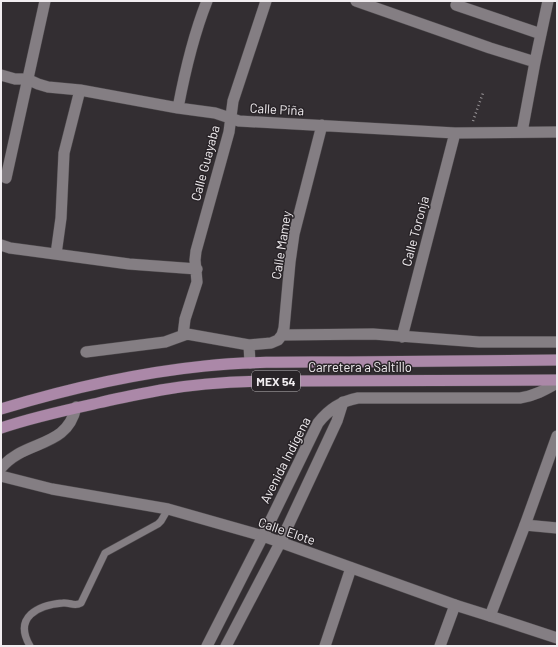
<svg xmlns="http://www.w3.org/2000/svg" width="558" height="647" viewBox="0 0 558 647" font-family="Barlow,sans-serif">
  <rect width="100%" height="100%" fill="#332e32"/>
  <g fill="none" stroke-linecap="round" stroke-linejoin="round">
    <defs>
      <path id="service" d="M30 646C13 617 38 605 63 603 70 602 74 607 81 603L105 553 158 524 161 521 168 509"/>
      <path id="minor" d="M356 1 490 48 535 62
        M456 5 541 34
        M1 75 15 79H27L38 84 48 87 80 90 178 108 215 113 239 121 455 133 557 132
        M178 108C185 71 193 36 207 1
        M522 132 535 62 548 1
        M6 178 45 1
        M1 245 10 248 129 264 197 269
        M56 254 61 218 64 153 80 90
        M183 335 185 319 197 282 195 260 196 251 229 132 233 101 266 1
        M282 335 373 334 479 342H557
        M402 337 455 133
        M249 345 250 363
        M86 352 165 342 187 334 249 345 271 343 278 340 282 335 284 328 290 262 294 234 322 125
        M1 468C25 439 67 449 76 407
        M1 476 52 489 168 509 263 536 318 423C329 409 341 401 358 398H520C534 396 545 390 557 383
        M525 525 557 528
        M280 543 337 421 343 402
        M490 616 557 638
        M325 646 351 568
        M440 646 455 605"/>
      <path id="tertiary" d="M207 646 263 536 455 605 490 616 525 525 557 436
        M226 646 280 543"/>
      <path id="primary" d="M1 409C67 389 136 373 205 366 253 361 300 362 348 362 418 361 487 361 557 360
        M1 428C33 417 66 410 98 403 119 398 140 394 161 390 201 383 243 381 283 381L557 380"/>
    </defs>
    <use href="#service" stroke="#4e4a4d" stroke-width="8"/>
    <use href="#minor" stroke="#4e4a4d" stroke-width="12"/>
    <use href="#tertiary" stroke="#4e4a4d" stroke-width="12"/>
    <use href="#primary" stroke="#4e4a4d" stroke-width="12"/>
    <path stroke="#9b979a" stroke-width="2.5" stroke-dasharray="1 3" stroke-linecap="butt" d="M473 121 483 93"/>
    <use href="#service" stroke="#847e83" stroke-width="7"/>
    <use href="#minor" stroke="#847e83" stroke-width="11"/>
    <use href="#tertiary" stroke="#847e83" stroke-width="11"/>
    <use href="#primary" stroke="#ab88a8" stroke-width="11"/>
  </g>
  <g text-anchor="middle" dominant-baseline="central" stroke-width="3" stroke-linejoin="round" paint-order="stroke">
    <rect fill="#292428" stroke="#b5b1b4" stroke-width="1" x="252" y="371" width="48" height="20" rx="3"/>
    <g font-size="12" font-weight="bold" fill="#f1edf0">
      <text x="276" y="381">MEX 54</text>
    </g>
    <g font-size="13" fill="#f1edf0" stroke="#292428">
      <text transform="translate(277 109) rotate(3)">Calle Piña</text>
      <text transform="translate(205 163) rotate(-75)">Calle Guayaba</text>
      <text transform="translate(415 231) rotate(-75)">Calle Toronja</text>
      <text transform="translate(281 245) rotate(-81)">Calle Mamey</text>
      <text x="360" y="367">Carretera a Saltillo</text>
      <text transform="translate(285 460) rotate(-63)">Avenida Indígena</text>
      <text transform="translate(287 531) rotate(19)">Calle Elote</text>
    </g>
  </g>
  <rect width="558" height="647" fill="none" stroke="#f1edf0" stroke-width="4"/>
</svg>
